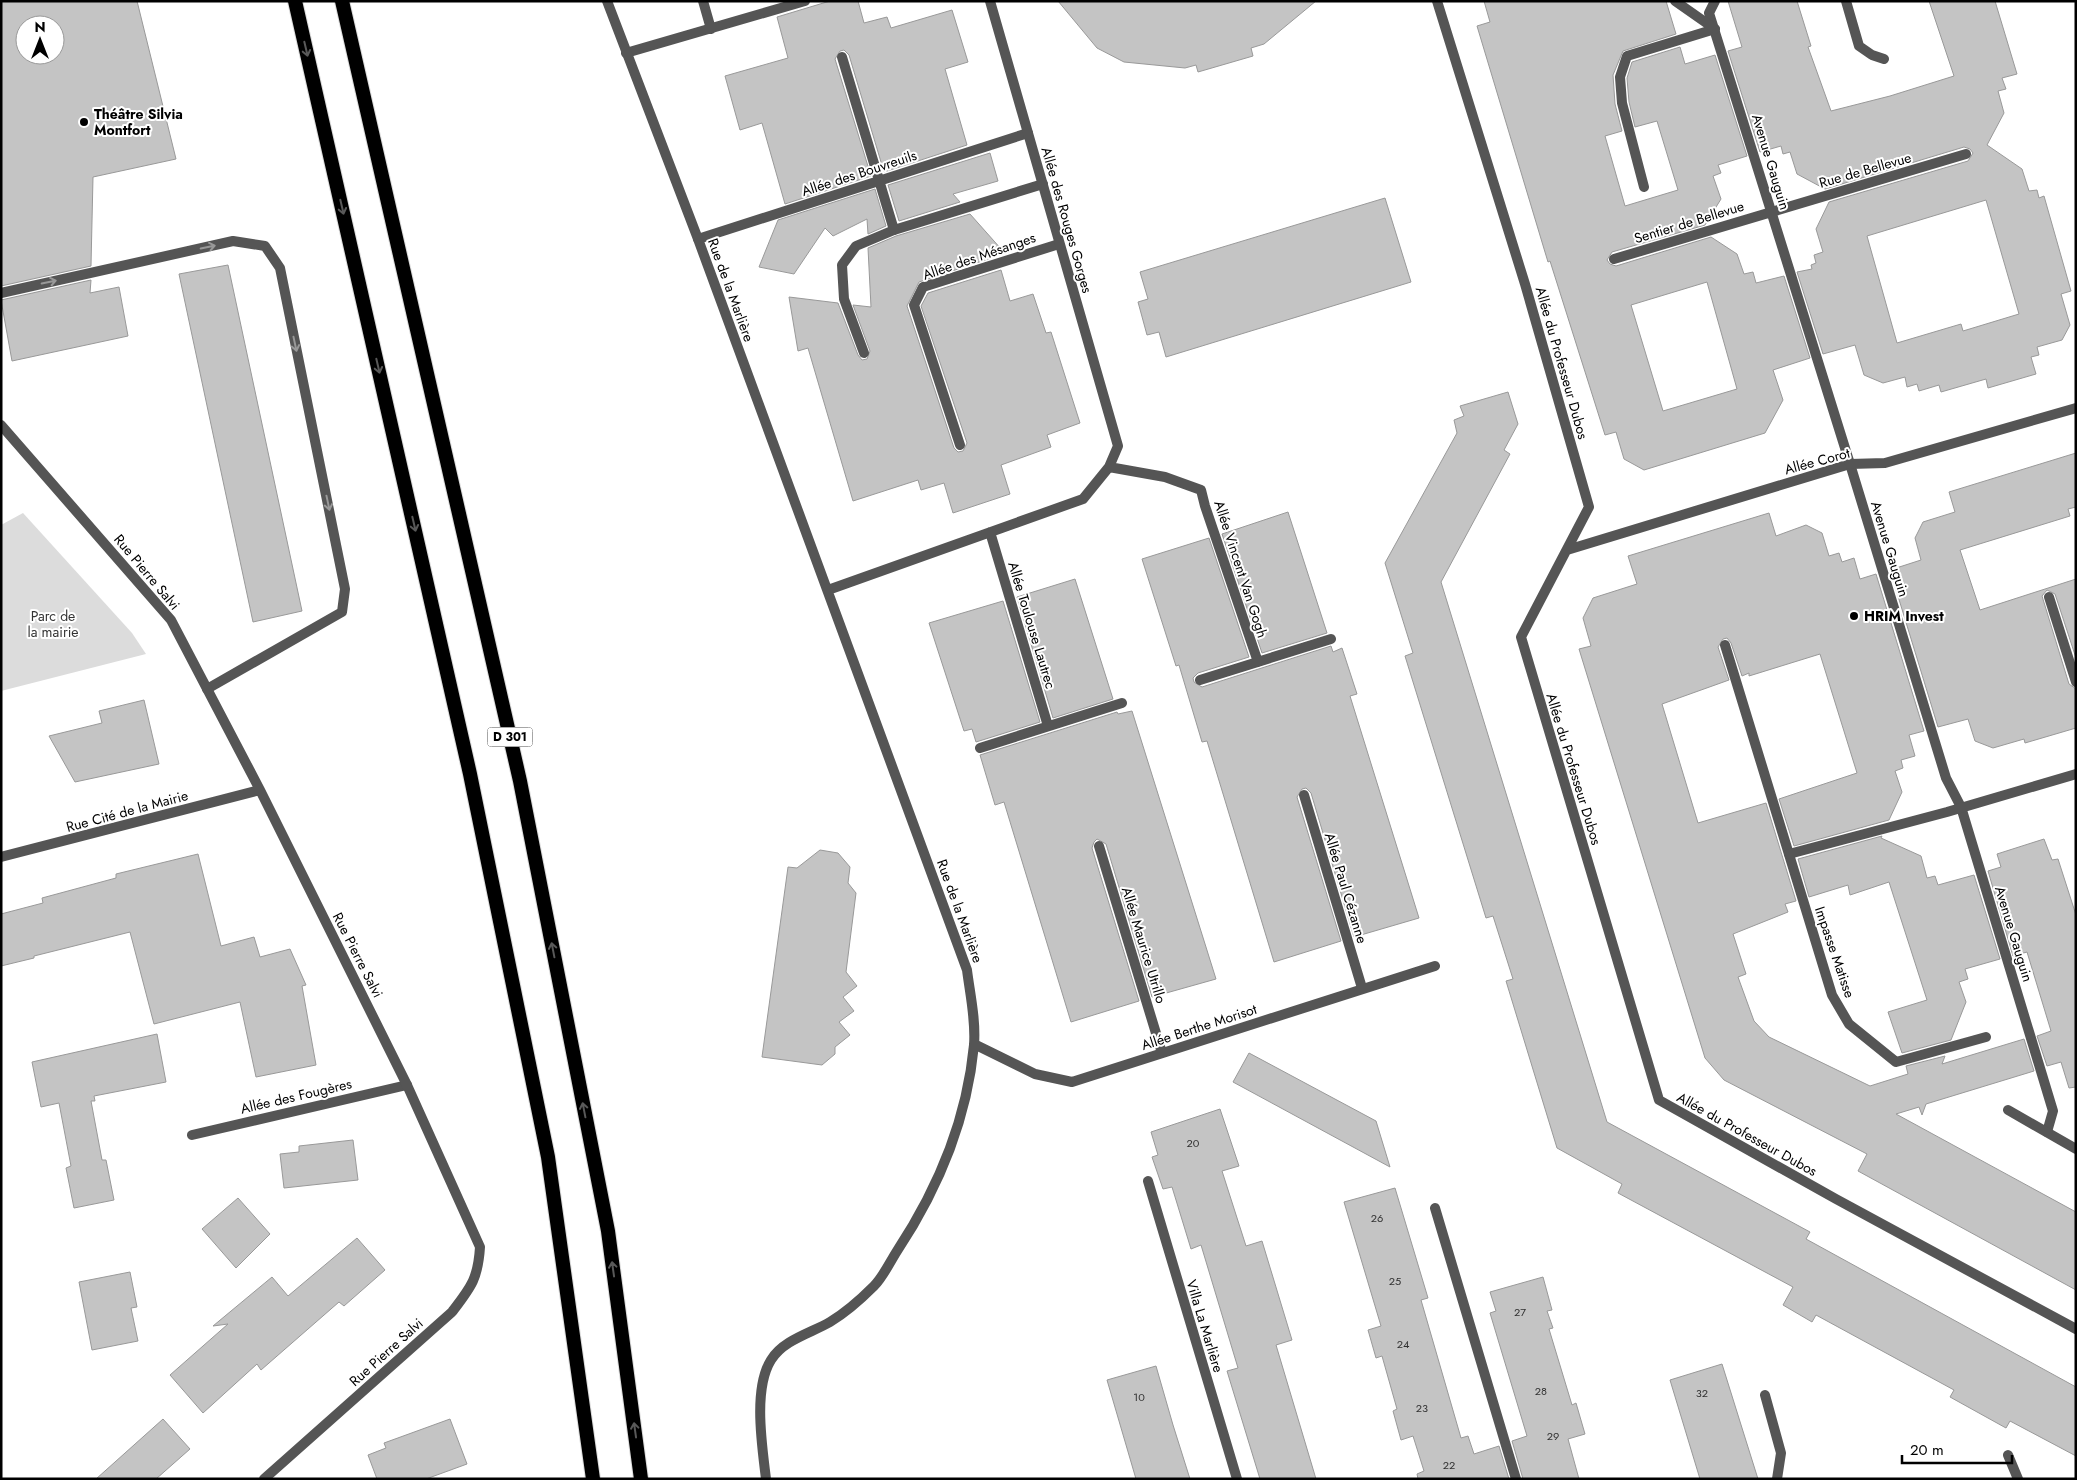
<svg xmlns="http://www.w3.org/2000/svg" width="2077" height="1480" viewBox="0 0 2077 1480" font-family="Jost,sans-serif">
  <rect width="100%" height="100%" fill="#fff"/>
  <path fill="#dcdcdc" d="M23 513 132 633 146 654 1 691V525Z"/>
  <path fill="#c4c4c4" stroke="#999" fill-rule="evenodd" d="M1 1H137L176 159 93 177 91 266 1 286ZM25 25H55V55H25Z
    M830 1H858L864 23 887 17 891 28 952 10 968 62 945 69 967 145 884 172 849 55 844 50 840 51 835 59 871 176 785 204 762 123 740 130 725 76 788 58 777 17Z
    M1058 1H1316L1264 44 1251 48 1253 56 1198 72 1196 65 1185 68 1124 62 1097 48Z
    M1484 1H1666L1676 34 1623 51 1613 75 1615 104 1622 131 1605 136 1625 206 1678 190 1657 121 1635 127 1629 102 1627 78 1632 62 1680 47 1685 64 1715 55 1747 156 1718 165 1721 173 1713 176 1721 199 1705 225 1612 252 1607 260 1610 264 1616 266 1711 237 1737 254 1744 274 1753 272 1756 283 1784 276 1810 358 1773 370 1783 400 1765 433 1644 470 1624 459 1616 432 1605 435 1550 261 1548 262 1477 26 1490 22ZM1707 282 1737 389 1663 411 1631 305Z
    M1728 1H1797L1811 46 1808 47 1831 111 1890 96 1954 76 1929 1H1995L2017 74 2002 78 2006 89 1998 91 2004 113 1987 145 2022 169 2029 191 2037 190 2039 198 2044 196 2071 291 2061 294 2070 325 2062 340 2037 347 2039 355 2031 357 2036 374 1988 388 1986 379 1941 392 1939 385 1919 391 1917 384 1907 387 1905 377 1883 383 1864 375 1855 345 1823 354 1797 272 1812 269 1811 265 1816 263 1814 255 1823 252 1816 229 1829 202 1968 161 1973 153 1970 149 1964 147 1825 189 1797 174 1790 152 1783 154 1781 146 1760 152 1728 51 1742 47ZM1986 200 2019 314 1963 331 1961 324 1897 343 1867 236Z
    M990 153 998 181 953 194 960 202 899 221 888 185Z
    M875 189 886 226 868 234 867 219 833 236 825 228 794 274 759 267 778 220Z
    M1385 198 1411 282 1166 357 1159 332 1147 335 1138 302 1148 299 1140 272Z
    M970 214 1002 250 997 256 919 282 907 306 954 448 958 452 963 451 967 443 921 306 928 293 1001 270 1010 301 1033 294 1046 333 1051 332 1080 423 1047 435 1051 447 1001 465 1010 494 953 513 944 483 921 490 918 480 853 501 808 348 798 351 789 297 838 303 858 355 862 360 867 359 870 351 853 305 871 307 868 248 896 236Z
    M228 265 302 611 253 622 179 274Z
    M91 280 90 293 119 287 128 336 12 361 1 300Z
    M1508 392 1518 424 1504 450 1510 454 1441 582 1607 1122 1810 1232 1806 1239 2076 1387V1456L2010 1421 2006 1428 1950 1397 1954 1390 1816 1315 1812 1322 1783 1305 1793 1287 1618 1193 1622 1184 1557 1148 1506 981 1513 979 1493 916 1486 918 1405 656 1413 653 1385 563 1457 433 1454 420 1464 416 1460 406Z
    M2076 453V507L2068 509 2070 516 1960 550 1980 610 2076 579V658L2055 594 2047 590 2042 596 2069 684 2076 689V728L2025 743 2024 739 1993 748 1975 741 1968 719 1938 727 1890 570 1921 560 1915 538 1923 522 1955 512 1949 492Z
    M1288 512 1327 633 1262 653 1222 534Z
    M1769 513 1776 536 1806 525 1822 533 1829 556 1839 553 1842 562 1854 558 1860 579 1876 574 1924 731 1909 735 1915 756 1901 760 1903 768 1895 771 1902 792 1889 820 1794 846 1779 799 1857 773 1820 654 1749 676V673L1742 676 1731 643 1727 638 1723 639 1718 647 1729 680 1662 704 1698 823 1766 803 1796 901 1785 904 1788 912 1733 934 1746 974 1738 977 1754 1021 1769 1037 1870 1086 1908 1074 1906 1066 1945 1056 1942 1064 2024 1039 2034 1071 1926 1104 1922 1115 1919 1107 1896 1114 2076 1212V1290L1858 1171 1867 1154 1724 1080 1705 1058 1579 649 1591 646 1583 618 1593 598 1637 584 1628 556Z
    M1209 538 1249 657 1198 673 1193 678 1194 682 1202 687 1331 646 1333 652 1342 648 1357 694 1350 696 1419 918 1354 937 1311 793 1306 788 1302 789 1297 797 1341 941 1274 962 1207 741 1202 742 1179 665 1176 666 1142 559Z
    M1075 579 1113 699 1053 718 1017 597Z
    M1003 601 1040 722 976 742 972 729 964 731 929 623Z
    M144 700 159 764 75 782 49 736 102 723 99 711Z
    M1132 711 1216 979 1152 997 1106 844 1097 839 1094 842 1092 848 1139 1001 1071 1022 1004 802 995 805 980 755 1117 712 1118 714Z
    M1882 836 1881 838 1921 856 1927 878 1935 876 1938 885 1974 875 2000 959 1965 969 1968 979 1959 982 1966 1002 1951 1040 1902 1053 1888 1012 1927 1000 1889 882 1850 895 1848 885 1809 897 1798 859Z
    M2044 839 2052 860 2058 859 2076 915V1087L2069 1088 2061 1062 2047 1066 2037 1036 2051 1031 2027 952 2013 956 1988 871 2001 867 1997 854Z
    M820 850 838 853 850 867 848 883 856 893 846 972 857 986 843 997 854 1011 839 1022 850 1035 835 1047V1054L822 1065 762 1057 788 867 797 868Z
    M198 854 221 946 254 937 260 957 290 949 306 985 302 986 316 1065 256 1077 240 1002 154 1024 130 932 34 956V958L1 966V914L43 903 42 898 116 878V874Z
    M157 1034 166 1082 94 1096 95 1101H91L102 1160H106L114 1200 74 1208 66 1168 71 1166 59 1103 41 1107 32 1062Z
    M1249 1053 1376 1121 1390 1167 1233 1082Z
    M1220 1109 1239 1166 1222 1171 1246 1246 1262 1241 1292 1340 1276 1345 1316 1479H1260L1227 1371 1238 1368 1201 1245 1191 1249 1172 1187 1163 1189 1152 1157 1158 1155 1151 1132Z
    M353 1140 358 1180 284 1188 280 1154 299 1152V1146Z
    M1395 1188 1428 1298 1421 1300 1461 1438 1468 1436 1474 1454 1499 1446 1509 1479H1418L1417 1474 1424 1471 1413 1436 1401 1440 1393 1411 1397 1409 1382 1356 1376 1358 1368 1330 1381 1326 1344 1202Z
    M238 1198 270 1234 236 1268 202 1229Z
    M357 1238 385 1270 344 1306 339 1302 261 1370 257 1364 203 1413 170 1375 228 1324 213 1326 272 1277 288 1296Z
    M130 1272 137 1307 131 1308 138 1341 92 1350 79 1282Z
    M1543 1277 1552 1310 1547 1311 1553 1328 1549 1329 1572 1405 1576 1403 1585 1434 1568 1439 1579 1479H1523L1512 1441 1527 1436 1490 1313 1496 1311 1490 1292Z
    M1722 1364 1742 1428 1758 1479H1700L1670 1380Z
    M1156 1366 1173 1425 1190 1479H1136L1107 1380Z
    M163 1419 190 1449 156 1479H96Z
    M450 1419 467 1464 426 1479H377L368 1455 386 1448 384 1443Z"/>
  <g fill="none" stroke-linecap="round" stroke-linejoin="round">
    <defs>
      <path id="trunk" d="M295 1 470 774 548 1157 593 1479
        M342 1 520 781 608 1231 641 1479"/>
    </defs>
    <use href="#trunk" stroke="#dbdbdb" stroke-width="16"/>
    <path stroke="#555" stroke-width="10" d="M1715 1 1709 13 1771 211
      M1846 1 1859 46 1872 55 1884 59
      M1644 187 1622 103 1620 77 1627 56 1715 29
      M1 293 233 241 265 246 280 268 345 589 342 612 207 689
      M864 353 844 299 842 265 856 246 894 230 1043 184
      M2049 597 2076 682
      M1725 645 1832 995 1849 1024 1896 1062 1986 1037
      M192 1135 407 1085"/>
    <path stroke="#555" stroke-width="10" d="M703 1 711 29
      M1437 1 1525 284 1589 507 1521 637 1659 1100 1836 1199 2076 1329
      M1675 1 1715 29
      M626 53 805 1
      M842 57 894 230
      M698 239 1028 133
      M960 445 914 305 923 287 1059 244
      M1567 550 1850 464 1946 778 1961 807 2053 1111 2047 1132"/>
    <path stroke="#555" stroke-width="10" d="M607 1 698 239 967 970C970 994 976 1020 974 1045 967 1119 938 1189 897 1251 890 1262 883 1277 874 1286 862 1298 845 1313 830 1322 811 1333 783 1340 771 1360 753 1389 762 1445 766 1479
      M1771 211 1850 464 1885 463 2076 408
      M1614 259 1966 154
      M1 425 171 620 260 790 407 1085 480 1247C478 1279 471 1287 452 1312L264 1479
      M1109 467 1165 477 1201 490 1205 506 1258 662
      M990 532 1048 726
      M828 590 1083 499 1109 467 1118 446 990 1
      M1200 680 1331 639
      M980 748 1122 703
      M1304 795 1362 988
      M1099 846 1162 1053
      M1789 854 1947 812 2076 774
      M1 857 260 790
      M974 1044 1035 1074 1072 1082 1435 966
      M2008 1110 2076 1149
      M1148 1181 1237 1479
      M1435 1208 1516 1479
      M1765 1395 1781 1453 1777 1479
      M2008 1455 2018 1479"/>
    <use href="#trunk" stroke="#000" stroke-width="14"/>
  </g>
  <defs><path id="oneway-shaft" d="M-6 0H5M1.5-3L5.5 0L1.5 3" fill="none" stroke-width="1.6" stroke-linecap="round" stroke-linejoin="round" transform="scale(1.25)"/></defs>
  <g stroke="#595959">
    <use href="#oneway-shaft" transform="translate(306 49) rotate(77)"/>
    <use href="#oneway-shaft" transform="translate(342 207) rotate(77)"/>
    <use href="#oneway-shaft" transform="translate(378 366) rotate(77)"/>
    <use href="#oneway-shaft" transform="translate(414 524) rotate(77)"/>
    <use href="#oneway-shaft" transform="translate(553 950) rotate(-101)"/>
    <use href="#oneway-shaft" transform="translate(584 1110) rotate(-101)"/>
    <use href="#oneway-shaft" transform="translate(613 1269) rotate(-98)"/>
    <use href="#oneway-shaft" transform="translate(635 1430) rotate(-98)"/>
  </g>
  <g stroke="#999">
    <use href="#oneway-shaft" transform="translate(208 247) rotate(-12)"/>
    <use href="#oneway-shaft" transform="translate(49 282) rotate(-12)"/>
    <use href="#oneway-shaft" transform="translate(295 344) rotate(78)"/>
    <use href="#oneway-shaft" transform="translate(328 503) rotate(78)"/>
  </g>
  <g fill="#000" stroke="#fff" stroke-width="2">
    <circle cx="84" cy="122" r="5"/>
    <circle cx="1854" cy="616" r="5"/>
  </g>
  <g text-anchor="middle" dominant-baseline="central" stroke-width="4" stroke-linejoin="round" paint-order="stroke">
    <g font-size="11" fill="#313131">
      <text x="1193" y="1143">20</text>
      <text x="1377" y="1218">26</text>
      <text x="1395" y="1281">25</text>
      <text x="1520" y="1312">27</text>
      <text x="1403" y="1344">24</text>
      <text x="1541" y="1391">28</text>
      <text x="1702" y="1393">32</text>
      <text x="1139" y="1397">10</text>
      <text x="1422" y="1408">23</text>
      <text x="1553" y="1436">29</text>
      <text x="1449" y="1465">22</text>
    </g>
    <rect fill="#fff" stroke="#4c4c4c" stroke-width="1" x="487.5" y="727.5" width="45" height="19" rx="4"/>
    <g font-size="12" font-weight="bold" fill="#000">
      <text x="510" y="737">D 301</text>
    </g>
    <g font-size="14" font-weight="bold" fill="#000" stroke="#fff" text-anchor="start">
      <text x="94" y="114">Théâtre Silvia<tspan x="94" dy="16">Montfort</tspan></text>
      <text x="1864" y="616">HRIM Invest</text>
    </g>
    <g font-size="14" fill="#000" stroke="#fff">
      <text transform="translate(1771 162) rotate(73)">Avenue Gauguin</text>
      <text transform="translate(1865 170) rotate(-16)">Rue de Bellevue</text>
      <text transform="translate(859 173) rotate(-18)">Allée des Bouvreuils</text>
      <text transform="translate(1067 220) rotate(74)">Allée des Rouges Gorges</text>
      <text transform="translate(1689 222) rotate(-17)">Sentier de Bellevue</text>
      <text transform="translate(979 256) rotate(-19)">Allée des Mésanges</text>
      <text transform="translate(731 290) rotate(70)">Rue de la Marlière</text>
      <text transform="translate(1562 363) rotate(74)">Allée du Professeur Dubos</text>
      <text transform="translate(1817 461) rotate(-15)">Allée Corot</text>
      <text transform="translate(1890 549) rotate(73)">Avenue Gauguin</text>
      <text transform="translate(1241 569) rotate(72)">Allée Vincent Van Gogh</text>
      <text transform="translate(147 572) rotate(50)">Rue Pierre Salvi</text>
      <text transform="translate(1032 625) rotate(73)">Allée Toulouse Lautrec</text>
      <text transform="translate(1574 769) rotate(73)">Allée du Professeur Dubos</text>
      <text transform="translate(127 811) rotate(-15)">Rue Cité de la Mairie</text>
      <text transform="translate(1346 888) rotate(73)">Allée Paul Cézanne</text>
      <text transform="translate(960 911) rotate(70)">Rue de la Marlière</text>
      <text transform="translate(2014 934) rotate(73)">Avenue Gauguin</text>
      <text transform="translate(1144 945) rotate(73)">Allée Maurice Utrillo</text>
      <text transform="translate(1835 952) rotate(71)">Impasse Matisse</text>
      <text transform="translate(358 955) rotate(63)">Rue Pierre Salvi</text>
      <text transform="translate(1199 1027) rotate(-18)">Allée Berthe Morisot</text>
      <text transform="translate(296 1096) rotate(-13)">Allée des Fougères</text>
      <text transform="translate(1747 1134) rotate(29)">Allée du Professeur Dubos</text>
      <text transform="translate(1205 1326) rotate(73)">Villa La Marlière</text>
      <text transform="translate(386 1352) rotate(-42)">Rue Pierre Salvi</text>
    </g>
    <g font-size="14" fill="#333" stroke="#fff">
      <text x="53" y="616">Parc de<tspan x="53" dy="16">la mairie</tspan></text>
    </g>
  </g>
  <rect width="2077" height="1480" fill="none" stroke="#000000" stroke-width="5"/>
  <g transform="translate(40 40)"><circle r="24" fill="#ffffff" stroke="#999999"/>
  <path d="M0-4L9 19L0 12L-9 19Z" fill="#000000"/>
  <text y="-8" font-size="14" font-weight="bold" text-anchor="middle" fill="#000000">N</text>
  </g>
  <path d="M1902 1455v8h110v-8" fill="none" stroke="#000000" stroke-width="2.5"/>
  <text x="1910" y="1455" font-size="15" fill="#000000" stroke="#ffffff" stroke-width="4" paint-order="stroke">20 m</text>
</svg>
